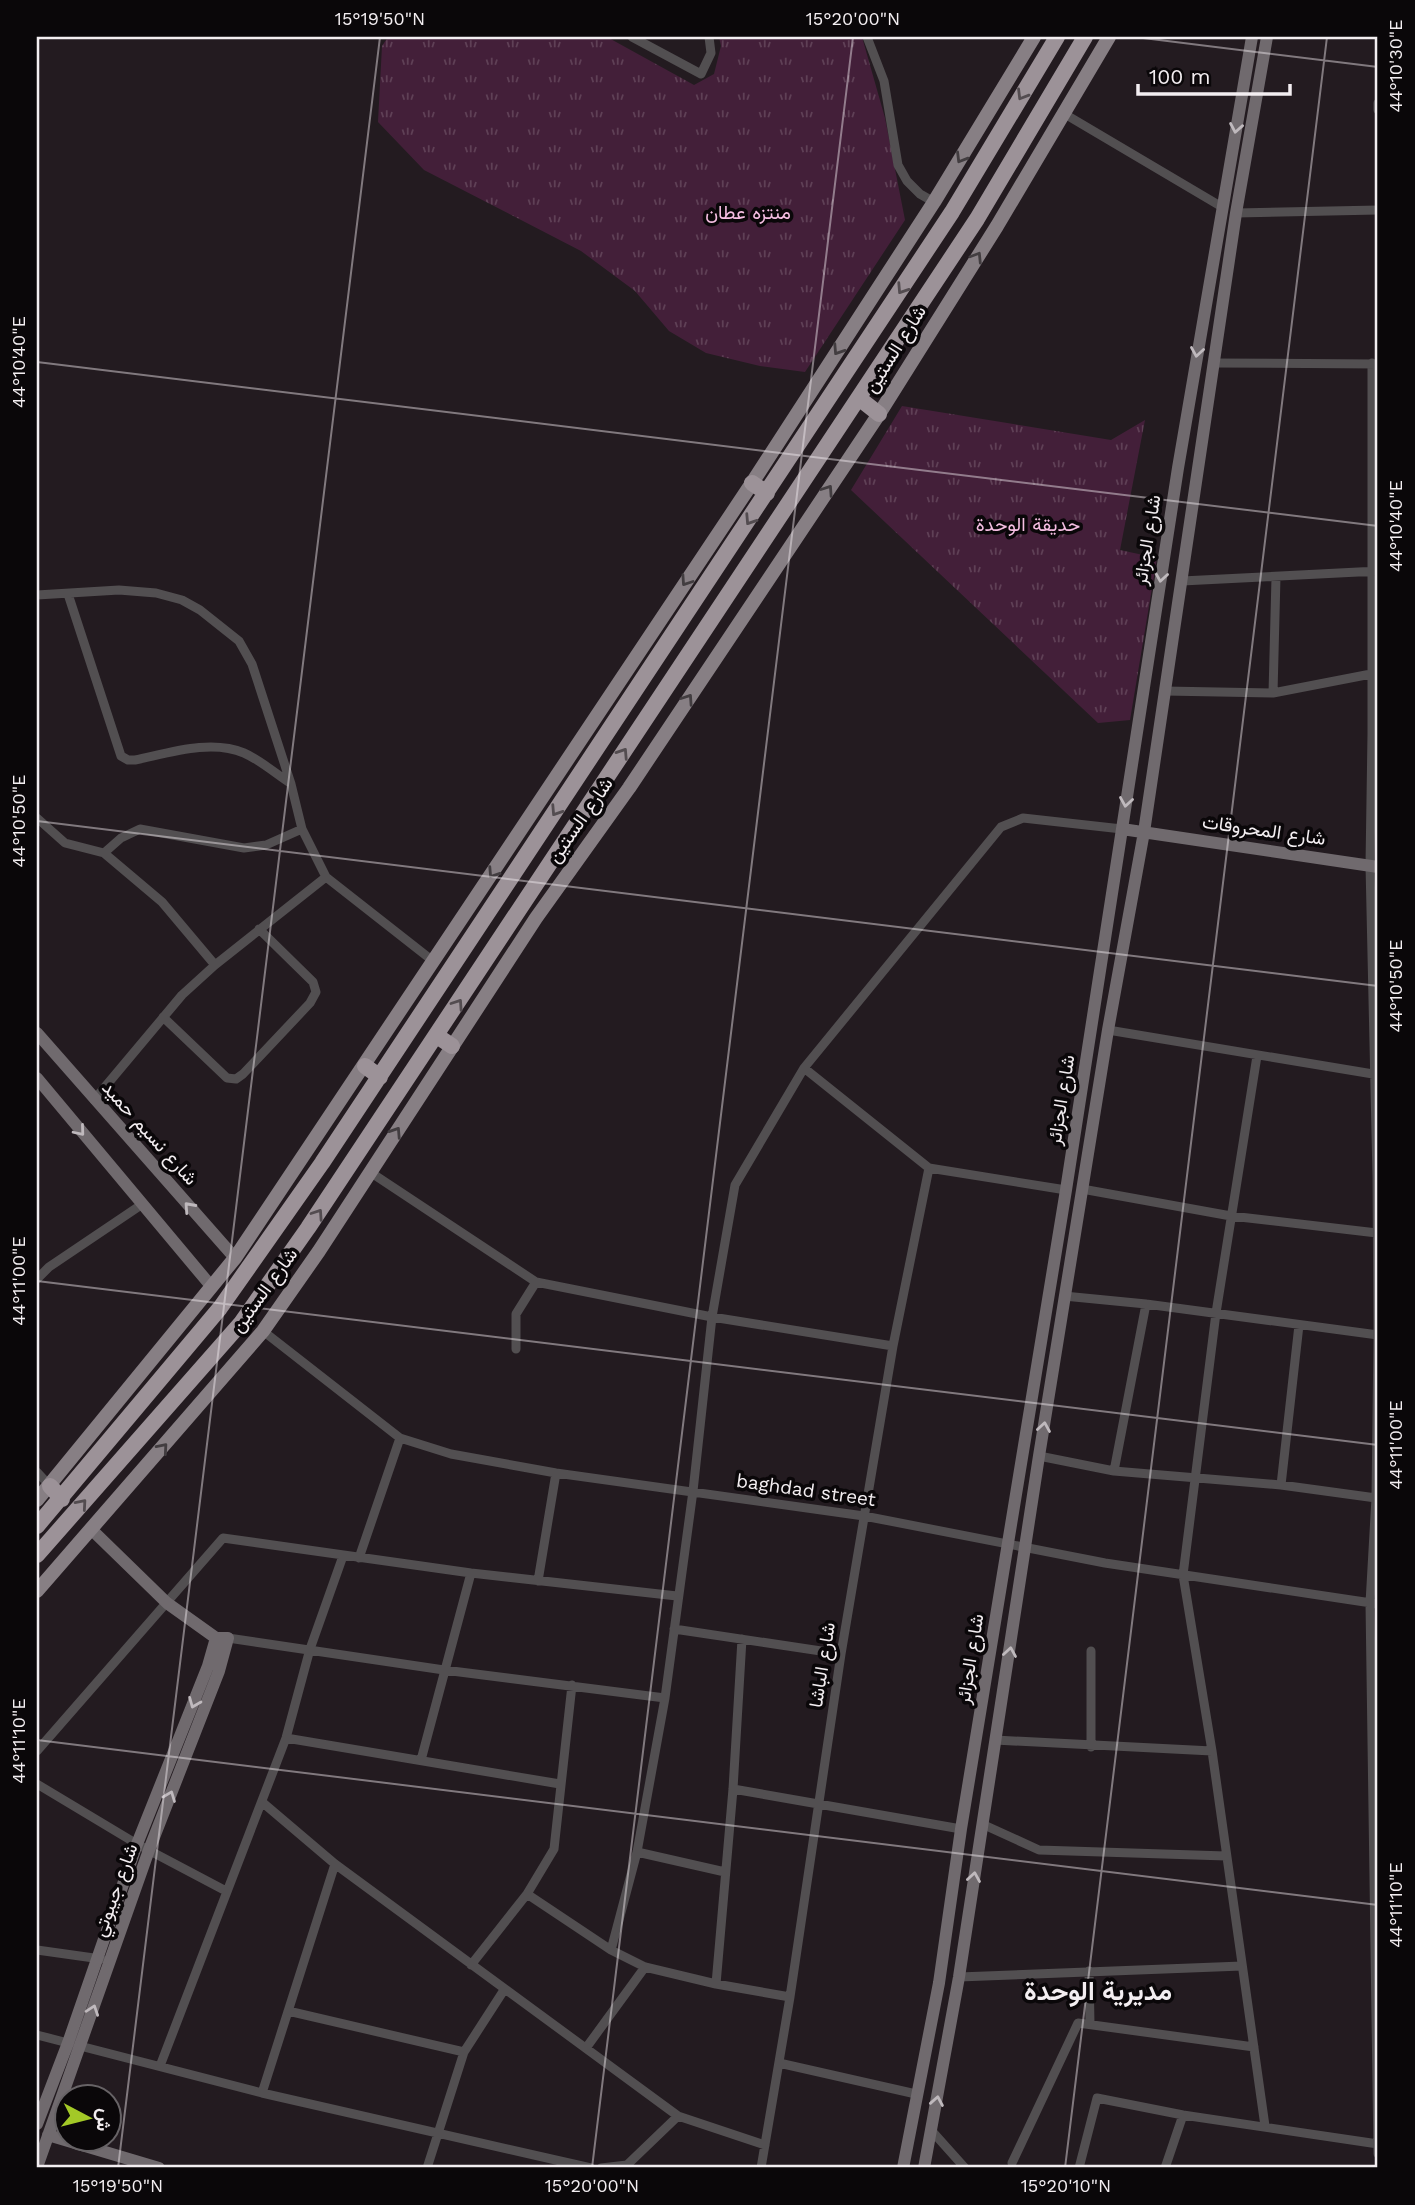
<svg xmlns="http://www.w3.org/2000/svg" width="1415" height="2205" viewBox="0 0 1415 2205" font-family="'Work Sans',Vazirmatn,sans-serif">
  <defs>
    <pattern id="park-tufts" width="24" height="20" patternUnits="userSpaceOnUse" patternTransform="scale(1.75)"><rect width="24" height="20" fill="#431f39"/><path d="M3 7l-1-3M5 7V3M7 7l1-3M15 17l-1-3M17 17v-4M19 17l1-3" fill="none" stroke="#5f4056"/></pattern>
  </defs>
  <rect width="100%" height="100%" fill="#231b20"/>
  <path fill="url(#park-tufts)" d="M388 37H607L694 85 714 74 721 46 719 37H862L885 118 905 220 805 372 760 366 706 353 669 331 635 291 581 251 424 170 378 122 382 46Z
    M902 406 1111 440 1145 420 1120 550 1157 558 1130 720 1098 723 851 490Z"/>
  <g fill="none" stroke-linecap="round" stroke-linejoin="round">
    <path stroke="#524f51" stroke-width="9" d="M632 37 701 74 711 53 709 37
      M867 37 884 81 898 165 907 181 920 194 934 202
      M1378 110V103
      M1063 113 1222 207
      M1236 213 1378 210
      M1214 363 1378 364
      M1372 363V734L1370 865 1377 1177 1378 1335 1376 1498 1370 1603 1378 2154
      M1182 581 1378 571
      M68 594 121 756 128 760H135C169 753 211 739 244 753 260 760 276 774 290 783
      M37 595 119 590 156 593 182 600 200 610 239 641 252 664 291 784 302 829 326 877 433 961
      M1165 691 1273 693 1371 674
      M1273 693 1276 577
      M37 818 65 843 104 853 162 902 215 965
      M104 853 121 838 140 829 244 848 266 845 302 829
      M163 1017 227 1078 236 1079 243 1074 310 1003 316 992 313 982 259 929
      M1108 1030 1373 1074
      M1257 1056 1216 1313 1183 1575 1212 1751 1265 2126
      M804 1068 929 1168 1066 1190
      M94 1100 182 995 215 965 326 877
      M370 1172 536 1282 712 1317 893 1346
      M1082 1189 1231 1216 1377 1233
      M37 1279 49 1267 141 1205
      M1064 1296 1146 1304 1378 1335
      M263 1331 400 1438 451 1454 556 1473 864 1516 1105 1563 1378 1604
      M516 1349V1314L536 1282
      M1039 1456 1114 1471 1281 1485 1376 1498
      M1114 1471 1146 1304
      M37 1472 50 1486
      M1281 1485 1299 1325
      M359 1558 400 1438
      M538 1581 556 1473
      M674 1629 841 1654
      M228 1638 444 1670 665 1698
      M286 1738 560 1784
      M995 1740 1212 1751
      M1091 1747V1651
      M37 1751 223 1538 471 1573 677 1596
      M421 1760 471 1573
      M37 1784 137 1844 226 1891
      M733 1789 961 1829
      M262 1802 335 1864 678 2116 765 2145
      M982 1824 1039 1850 1226 1856
      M637 1852 725 1872
      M527 1894 611 1950 645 1967 716 1984 790 1997
      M37 1950 101 1959
      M611 1950 637 1852 665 1698 693 1491 712 1317 735 1185 804 1068 1001 827 1023 818 1122 829
      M471 1965 527 1894 554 1849 572 1685
      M1089 1971 1090 2024
      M959 1977 1242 1966
      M716 1984 733 1789 742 1639
      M288 2011 464 2052
      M37 2035 68 2043
      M80 2046 262 2093 591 2168
      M586 2048 645 1967
      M779 2063 916 2094
      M160 2066 286 1738 310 1649 343 1556
      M262 2093 335 1864
      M931 2130 965 2168
      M1012 2163 1078 2023 1254 2047
      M427 2168 464 2052 504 1990
      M601 2168 627 2165 678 2116
      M761 2168 790 1997 841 1654 893 1346 929 1168
      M1079 2168 1097 2098 1183 2115 1378 2144
      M1165 2168 1183 2115"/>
    <path stroke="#706a6e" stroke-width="12" d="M1122 829 1378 867
      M37 1033 235 1258
      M37 1078 211 1286
      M37 2124 68 2043 137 1844 208 1666 216 1638
      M48 2135 159 2168
      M37 2167 149 1850 219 1671 228 1638H216L167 1603 92 1530
      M903 2168 939 1983 961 1829 1066 1190 1178 468 1252 37
      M924 2168 959 1977 1039 1456 1108 1030 1144 832 1236 213 1267 37"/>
    <path stroke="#877f84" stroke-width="14" d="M37 1500 235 1258 752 483 934 202 1034 37
      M37 1591 263 1331 319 1251 536 918 629 788 879 414 997 226 1109 37"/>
    <path stroke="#9c9298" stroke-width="16" d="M860 399 879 414
      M752 483 767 493
      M437 1036 452 1046
      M365 1066 380 1077
      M50 1486 62 1499
      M37 1526 220 1308 322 1163 952 212 1057 37
      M37 1555 241 1323 308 1228 977 219 1085 37"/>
  </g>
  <defs><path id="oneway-chevron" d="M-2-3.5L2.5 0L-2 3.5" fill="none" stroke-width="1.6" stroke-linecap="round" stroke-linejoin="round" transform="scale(1.75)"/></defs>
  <g stroke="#534c50">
    <use href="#oneway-chevron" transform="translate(1022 95) rotate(121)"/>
    <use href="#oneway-chevron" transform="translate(902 289) rotate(123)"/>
    <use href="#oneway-chevron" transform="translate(750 520) rotate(123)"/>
    <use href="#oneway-chevron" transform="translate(623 753) rotate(-57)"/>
    <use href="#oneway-chevron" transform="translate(556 811) rotate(123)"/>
    <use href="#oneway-chevron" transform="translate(458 1004) rotate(-56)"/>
    <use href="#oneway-chevron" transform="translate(318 1214) rotate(-56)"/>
    <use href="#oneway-chevron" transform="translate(82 1504) rotate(-49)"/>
  </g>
  <g stroke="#bfb9bd">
    <use href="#oneway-chevron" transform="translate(1236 128) rotate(100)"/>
    <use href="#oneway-chevron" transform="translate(1197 352) rotate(99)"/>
    <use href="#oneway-chevron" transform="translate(1161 577) rotate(99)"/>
    <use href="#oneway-chevron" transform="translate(1126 802) rotate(99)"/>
    <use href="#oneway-chevron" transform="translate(80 1131) rotate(50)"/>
    <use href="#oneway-chevron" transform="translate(189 1207) rotate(-132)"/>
    <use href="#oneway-chevron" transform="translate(1044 1427) rotate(-81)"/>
    <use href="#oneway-chevron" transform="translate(1010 1652) rotate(-81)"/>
    <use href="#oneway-chevron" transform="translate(194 1703) rotate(112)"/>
    <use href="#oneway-chevron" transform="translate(170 1796) rotate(-69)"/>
    <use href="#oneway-chevron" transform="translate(974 1877) rotate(-81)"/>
    <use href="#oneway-chevron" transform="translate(93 2010) rotate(-71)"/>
    <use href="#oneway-chevron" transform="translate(937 2101) rotate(-80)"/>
  </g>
  <g stroke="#423d40">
    <use href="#oneway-chevron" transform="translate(961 158) rotate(121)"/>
    <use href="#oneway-chevron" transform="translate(977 257) rotate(-58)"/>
    <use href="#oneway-chevron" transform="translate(838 350) rotate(123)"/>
    <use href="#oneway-chevron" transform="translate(828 490) rotate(-56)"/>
    <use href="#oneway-chevron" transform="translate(686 581) rotate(124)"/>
    <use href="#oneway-chevron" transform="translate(688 699) rotate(-56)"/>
    <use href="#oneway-chevron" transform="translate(493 873) rotate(123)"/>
    <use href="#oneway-chevron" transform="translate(396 1132) rotate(-57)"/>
    <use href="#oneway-chevron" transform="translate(163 1448) rotate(-49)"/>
  </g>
  <path fill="none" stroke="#f3eef1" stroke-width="2" stroke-opacity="0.45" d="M1135 37 1378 67M37 362 1378 526M37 821 1378 986M37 1281 1378 1445M37 1740 1378 1905M118 2168 380 37M592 2168 853 37M1065 2168 1327 37"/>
  <g text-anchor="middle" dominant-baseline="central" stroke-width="7" stroke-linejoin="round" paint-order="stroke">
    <g font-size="19" fill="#f5bee2" stroke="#0a0709">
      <text x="748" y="212">منتزه عطان</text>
      <text x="1028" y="524">حديقة الوحدة</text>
    </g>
    <g font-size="19" fill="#f3eef1" stroke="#0a0709">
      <text transform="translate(895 349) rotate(-58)">شارع الستين</text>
      <text transform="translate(1147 540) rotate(-81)">شارع الجزائر</text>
      <text transform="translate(580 820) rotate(-55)">شارع الستين</text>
      <text transform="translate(1264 830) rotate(8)">شارع المحروقات</text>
      <text transform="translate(1061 1100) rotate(-81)">شارع الجزائر</text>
      <text transform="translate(150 1133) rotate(48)">شارع نسيم حميد</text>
      <text transform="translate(264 1290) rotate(-54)">شارع الستين</text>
      <text transform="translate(806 1490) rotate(8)">baghdad street</text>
      <text transform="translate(970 1659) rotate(-81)">شارع الجزائر</text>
      <text transform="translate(822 1665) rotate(-81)">شارع الباشا</text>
      <text transform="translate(115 1890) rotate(-70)">شارع جيبوتي</text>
    </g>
    <g font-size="26" font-weight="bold" fill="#f3eef1" stroke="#0a0709">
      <text x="1098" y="1991">مديرية الوحدة</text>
    </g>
  </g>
  <rect width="1415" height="2205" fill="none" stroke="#0a0709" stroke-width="77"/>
  <g transform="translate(88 2118) rotate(97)"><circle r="33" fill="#0a0709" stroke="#676366" stroke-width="2"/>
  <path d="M0-5L12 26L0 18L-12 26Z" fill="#a3c927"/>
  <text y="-10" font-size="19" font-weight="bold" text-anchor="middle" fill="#f3eef1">ش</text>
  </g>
  <path d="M1138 84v10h152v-10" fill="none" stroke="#f3eef1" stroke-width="3.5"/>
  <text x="1149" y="84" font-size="21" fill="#f3eef1" stroke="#0a0709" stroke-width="5" paint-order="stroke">100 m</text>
  <rect x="38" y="38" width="1338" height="2128" fill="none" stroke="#f3eef1" stroke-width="2.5"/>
  <g font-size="18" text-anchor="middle" fill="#f3eef1">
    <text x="380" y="25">15°19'50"N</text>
    <text x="853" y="25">15°20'00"N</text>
    <text transform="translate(1396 66) rotate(-90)" y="6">44°10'30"E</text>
    <text transform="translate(19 362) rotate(-90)" y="6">44°10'40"E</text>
    <text transform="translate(1396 526) rotate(-90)" y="6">44°10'40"E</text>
    <text transform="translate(19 821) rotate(-90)" y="6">44°10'50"E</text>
    <text transform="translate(1396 986) rotate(-90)" y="6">44°10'50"E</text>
    <text transform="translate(19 1281) rotate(-90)" y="6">44°11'00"E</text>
    <text transform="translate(1396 1445) rotate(-90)" y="6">44°11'00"E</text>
    <text transform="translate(19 1741) rotate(-90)" y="6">44°11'10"E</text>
    <text transform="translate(1396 1905) rotate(-90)" y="6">44°11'10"E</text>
    <text x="118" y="2192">15°19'50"N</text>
    <text x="592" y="2192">15°20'00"N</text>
    <text x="1066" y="2192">15°20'10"N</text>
  </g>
</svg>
